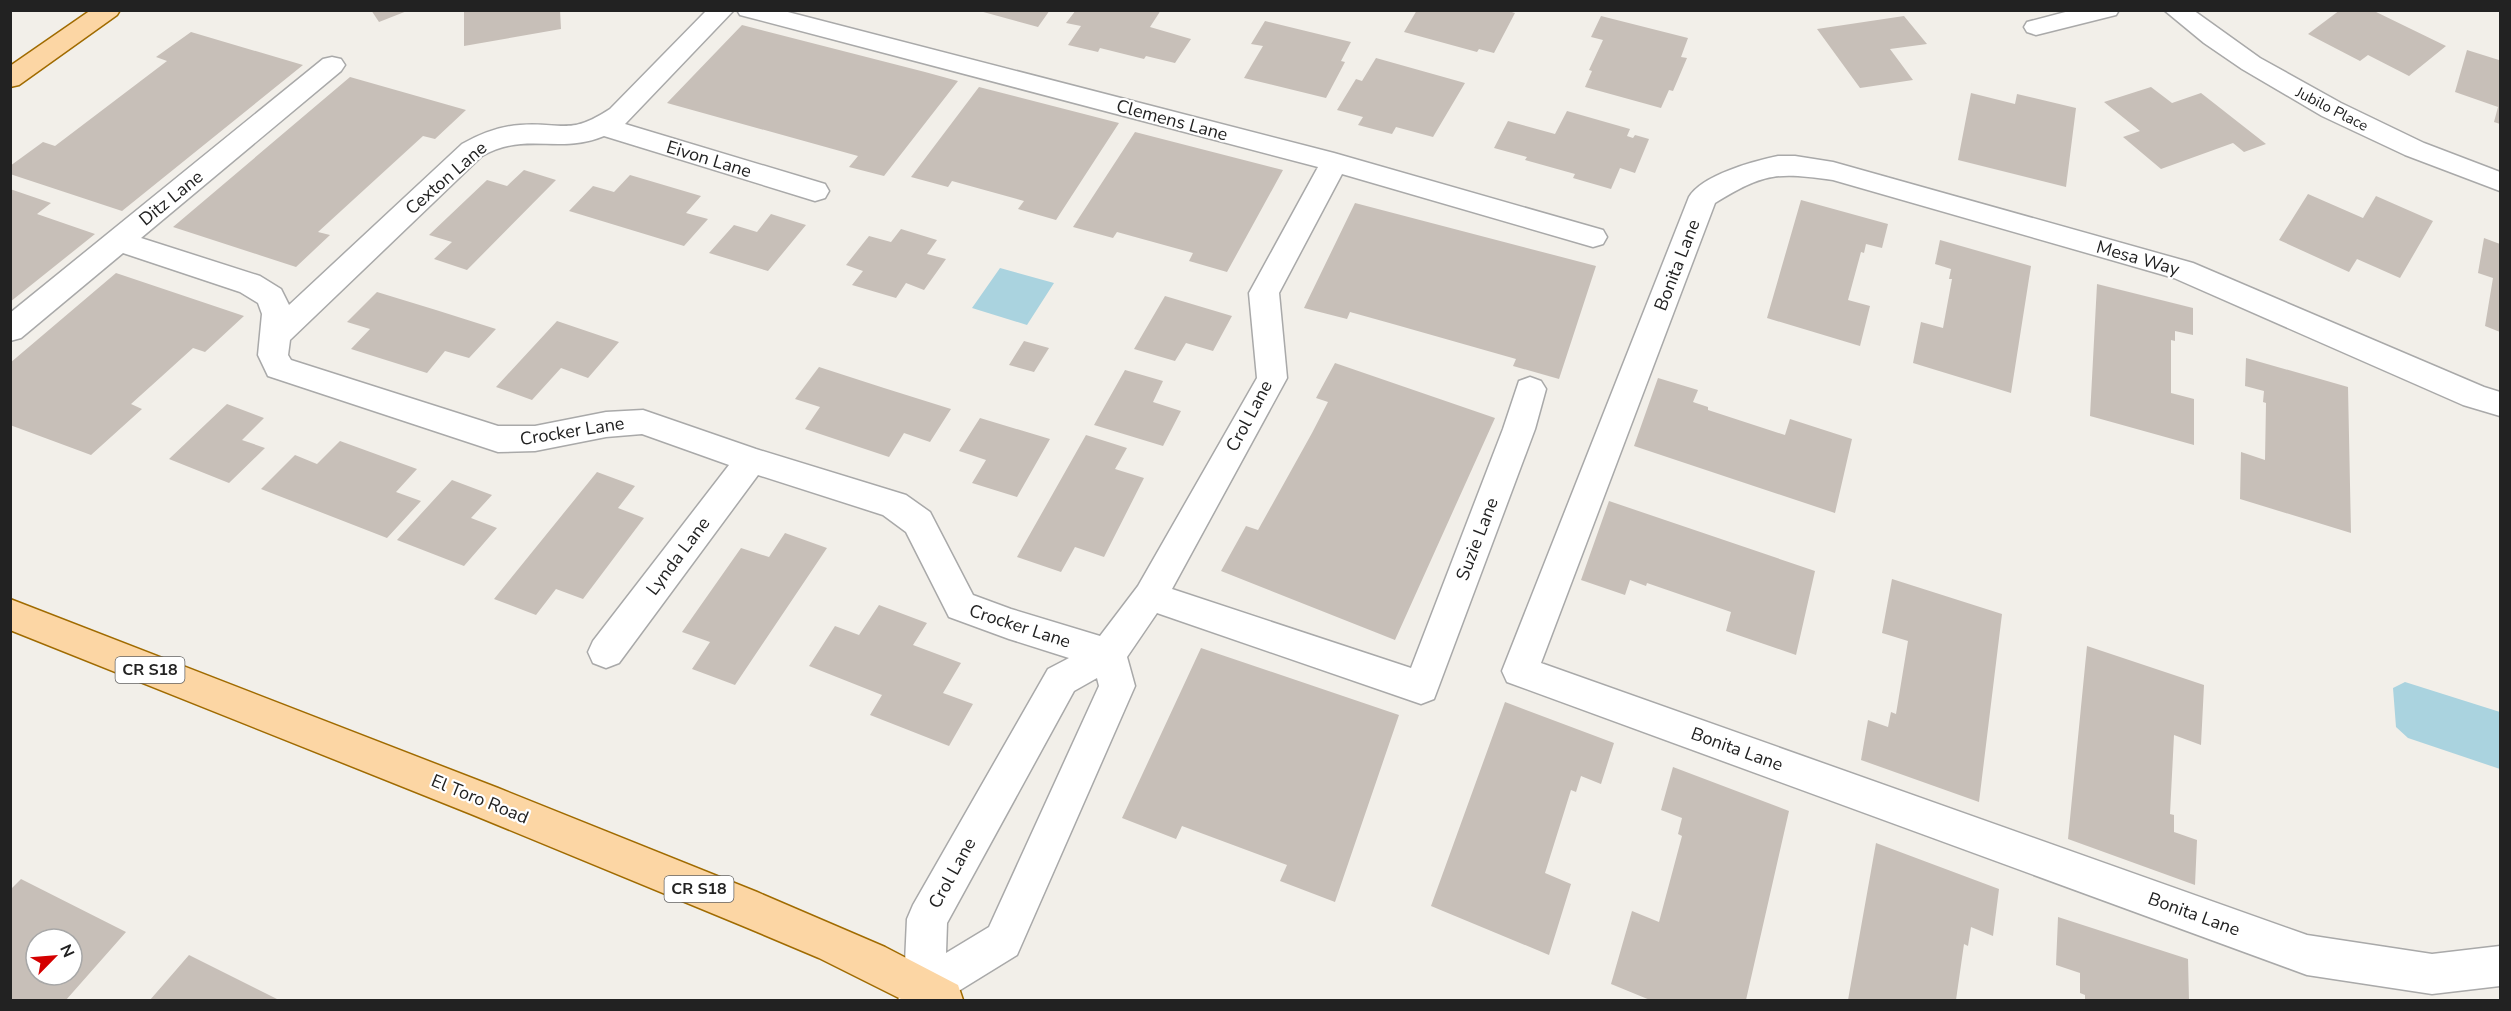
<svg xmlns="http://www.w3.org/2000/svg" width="2511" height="1011" viewBox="0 0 2511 1011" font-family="'Nunito Sans',sans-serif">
  <rect width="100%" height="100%" fill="#f2efe9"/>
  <path fill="#aad3df" d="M1000 268 1054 283 1027 325 972 308Z
    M2405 682 2500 712V769L2408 738 2396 727 2393 688Z"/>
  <path fill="#c7bfb8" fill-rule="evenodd" d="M371 10H407V11L379 22Z
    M464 10H560L561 29 464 46Z
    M976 10H1050L1038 27Z
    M1076 10H1161L1150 27 1191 39 1175 63 1146 56 1144 59 1100 48 1098 52 1068 45 1081 26 1066 23Z
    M1417 10H1505L1515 13 1494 53 1479 49 1477 52 1404 32Z
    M2340 10H2372L2446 46 2409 76 2368 55 2360 61 2308 34Z
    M1601 16 1688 38 1681 57 1687 58 1673 91 1669 90 1661 108 1585 87 1592 71 1589 70 1603 40 1591 37Z
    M1904 16 1927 44 1890 49 1913 80 1860 88 1817 29Z
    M1265 21 1351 42 1341 61 1345 62 1326 98 1244 78 1263 46 1251 44Z
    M742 25 925 72 958 81 884 176 849 167 858 156 667 103Z
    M191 32 303 65 122 211 10 174V166L43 142 55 146 167 61 156 57Z
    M2467 50 2499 60 2500 124 2494 122 2498 107 2455 92Z
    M1376 58 1465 83 1433 137 1396 127 1392 134 1358 125 1363 117 1337 110 1356 79 1362 81Z
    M350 77 466 110 435 139 423 136 318 232 330 235 296 267 173 227Z
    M979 87 1119 123 1056 220 1018 209 1024 201 952 181 948 187 911 177Z
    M2151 87 2172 103 2201 93 2266 144 2244 152 2233 143 2161 169 2123 137 2140 131 2104 102Z
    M1971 93 2015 104 2017 94 2076 108 2066 187 1958 160Z
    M1567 111 1630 129 1627 136 1633 138 1635 135 1649 139 1635 173 1620 168 1611 189 1573 178 1575 174 1525 160 1527 157 1494 148 1508 121 1555 134Z
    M1135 132 1283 170 1227 272 1189 261 1193 253 1117 232 1113 238 1073 227Z
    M524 170 556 180 467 270 434 259 452 242 429 235 487 180 507 186Z
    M630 175 701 196 686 213 708 219 684 246 569 211 593 186 614 192Z
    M10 189 51 203 37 214 95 234 10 302Z
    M2308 194 2363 218 2376 196 2433 221 2400 278 2357 259 2349 272 2279 240Z
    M1801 200 1888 224 1882 248 1866 244 1864 253 1861 252 1848 300 1870 306 1860 346 1767 318Z
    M1355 203 1596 266 1559 379 1513 366 1516 359 1393 324 1350 312 1347 319 1304 308Z
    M771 214 806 225 768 271 709 253 734 225 757 232Z
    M901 229 937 240 927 254 946 259 924 290 906 283 896 298 852 285 863 271 846 265 869 236 891 242Z
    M2484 238 2500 244V332L2485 326 2493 278 2478 273Z
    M1940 240 2031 266 2011 393 1913 363 1921 322 1943 328 1952 279H1949L1951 269 1935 264Z
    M116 273 244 316 205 352 193 348 161 377 131 404 142 409 91 455 10 425V363Z
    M2097 284 2193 308V335L2175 331V341L2171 340V393L2194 399V445L2090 416Z
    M377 292 436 310 496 329 469 358 445 351 427 373 351 349 370 329 347 322Z
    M1165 296 1232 316 1213 351 1186 343 1175 361 1134 349Z
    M557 321 619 342 588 378 561 368 532 400 496 387Z
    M1024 341 1049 348 1034 372 1009 365Z
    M2246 358 2348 387 2351 533 2240 499 2241 452 2265 460 2266 403 2263 402 2264 391 2245 386Z
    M1335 363 1495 418 1395 640 1221 571 1246 526 1258 530 1312 433 1328 402 1316 398Z
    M819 367 884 388 951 409 930 442 904 433 889 457 805 429 820 407 795 399Z
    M1125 370 1163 381 1153 402 1181 411 1163 446 1094 425Z
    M1658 378 1698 390 1693 402 1708 407V410L1785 435 1790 419 1852 439 1835 513 1634 446Z
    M227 404 264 418 242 440 265 448 229 483 169 459Z
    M980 418 1050 439 1017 497 972 483 986 460 959 451Z
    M1086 435 1127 448 1115 469 1144 478 1104 557 1075 547 1061 572 1017 557Z
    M340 441 417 469 396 492 421 501 387 538 261 489 295 455 317 464Z
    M597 472 635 486 618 508 644 518 583 599 556 589 536 615 494 599Z
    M452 480 492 495 471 518 497 528 464 566 397 540Z
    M1609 501 1815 571 1796 655 1726 631 1731 612 1647 583 1646 586 1630 580 1625 595 1581 580Z
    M785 533 827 548 735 685 692 669 710 642 682 632 741 548 769 557Z
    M1892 579 2002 614 1979 802 1861 760 1868 720 1888 727 1891 712 1896 714 1908 641 1882 633Z
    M879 605 927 623 913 645 961 663 943 693 973 704 949 746 870 715 882 695 809 666 835 626 859 635Z
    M2087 646 2204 685 2201 745 2174 735 2170 814 2174 815V832L2197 840 2195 885 2068 839Z
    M1201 648 1399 715 1335 902 1280 881 1287 865 1182 826 1176 839 1122 818Z
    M1505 702 1614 743 1601 784 1581 776 1576 792 1571 790 1545 873 1571 884 1549 955 1431 906Z
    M1673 767 1789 811 1746 1000H1650L1611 984 1632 911 1659 922 1682 836 1678 834 1682 818 1661 810Z
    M1876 843 1999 889 1993 936 1971 927 1968 946 1964 944 1956 1000H1848Z
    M21 879 126 932 66 1000H10V890ZM36 939H72V975H36Z
    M2058 917 2188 959 2189 1000H2085V995L2080 993V973L2056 965Z
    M189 955 279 1000H150Z"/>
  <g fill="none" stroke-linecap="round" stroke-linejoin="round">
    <defs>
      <path id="minor" d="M707 10H734L625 124 825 184 829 191 825 198 815 201 604 136C558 155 526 131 482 156L290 340 288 355 291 360 498 426H535L606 412 643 410 756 449 906 495 930 512 973 595 1011 609 1100 636 1138 586 1257 378 1249 293 1318 167 740 15 737 10H780L1334 153 1603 230 1607 237 1603 244 1593 247 1342 174 1279 293 1287 378 1172 589 1411 668 1503 429 1519 381 1530 377 1541 381 1546 389 1535 429 1434 699 1421 704 1157 613 1127 657 1135 686 1017 955 944 1000H898L904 985 907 919 913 905 1048 669 1069 658 1009 639 949 617 906 532 883 515 758 475 619 663 606 668 593 663 588 652 593 641 729 465 642 434 606 437 535 451 498 452 268 376 258 355 262 314 258 303 240 292 123 253 21 338 10 341V313L323 59 332 57 341 59 345 65 341 71 141 238 260 276 281 289 289 305 462 144C480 134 500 126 520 125 563 122 569 136 610 109ZM1097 678 1099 686 989 927 946 953 947 923 1074 691Z
        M2073 10H2119L2116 15 2036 35 2027 32 2024 27 2027 22Z
        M2164 10H2193L2260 58 2341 103 2424 143 2500 172V191L2405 155 2322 116 2242 69 2204 43Z
        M1778 156H1795L1833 162 2193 263 2484 387 2500 392V416L2463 405 2174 278 1833 180C1776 172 1764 173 1715 203L1541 663 2307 935 2432 954 2500 946V986L2432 994 2307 975 1507 682 1502 671 1689 197C1702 175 1754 161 1778 156Z"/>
      <path id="major" d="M91 10H120L117 15 19 85 10 87V66Z
        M10 599 498 788 757 892 885 947 958 985 963 1000H903L819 958 743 926 471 814 10 630Z"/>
    </defs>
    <use href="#minor" stroke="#a9a9a9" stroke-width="3"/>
    <use href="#major" stroke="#a06b00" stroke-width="3"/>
    <use href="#minor" fill="#fff" fill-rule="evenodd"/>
    <use href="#major" fill="#fcd6a4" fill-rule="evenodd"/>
  </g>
  <g text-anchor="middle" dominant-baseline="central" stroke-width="4.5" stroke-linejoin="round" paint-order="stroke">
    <g font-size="15" fill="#222" stroke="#fff">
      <text transform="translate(2332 109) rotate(27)">Jubilo Place</text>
    </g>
    <g fill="#fff" stroke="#646464" stroke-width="1.5">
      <rect x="115.5" y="657" width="69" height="26" rx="4.5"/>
      <rect x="664.5" y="876" width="69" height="26" rx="4.5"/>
    </g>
    <g font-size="16" font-weight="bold" fill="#222">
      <text x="150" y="670">CR S18</text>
      <text x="699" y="889">CR S18</text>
    </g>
    <g font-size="18" fill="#222" stroke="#fff">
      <text transform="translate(1172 120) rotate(15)">Clemens Lane</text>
      <text transform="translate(709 159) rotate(17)">Eivon Lane</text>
      <text transform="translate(446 178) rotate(-41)">Cexton Lane</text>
      <text transform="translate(171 198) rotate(-39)">Ditz Lane</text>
      <text transform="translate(2138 258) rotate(16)">Mesa Way</text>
      <text transform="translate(1677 265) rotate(-69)">Bonita Lane</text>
      <text transform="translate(1249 416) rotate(-62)">Crol Lane</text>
      <text transform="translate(572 431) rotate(-9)">Crocker Lane</text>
      <text transform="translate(1477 539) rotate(-69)">Suzie Lane</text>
      <text transform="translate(678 556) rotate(-53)">Lynda Lane</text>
      <text transform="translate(1020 626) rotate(18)">Crocker Lane</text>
      <text transform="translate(1737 749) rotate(20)">Bonita Lane</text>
      <text transform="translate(480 799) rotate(22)">El Toro Road</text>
      <text transform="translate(952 873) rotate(-61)">Crol Lane</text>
      <text transform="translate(2194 914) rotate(20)">Bonita Lane</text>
    </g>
  </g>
  <rect width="2511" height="1011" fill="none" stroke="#222222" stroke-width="24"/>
  <g transform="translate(54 957) rotate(65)"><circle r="28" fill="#ffffff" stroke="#a7a7a7" stroke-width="1.5"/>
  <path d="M0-4.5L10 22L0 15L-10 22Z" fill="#d40000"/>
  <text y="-9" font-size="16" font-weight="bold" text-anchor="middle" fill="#222222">N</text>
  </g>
</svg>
